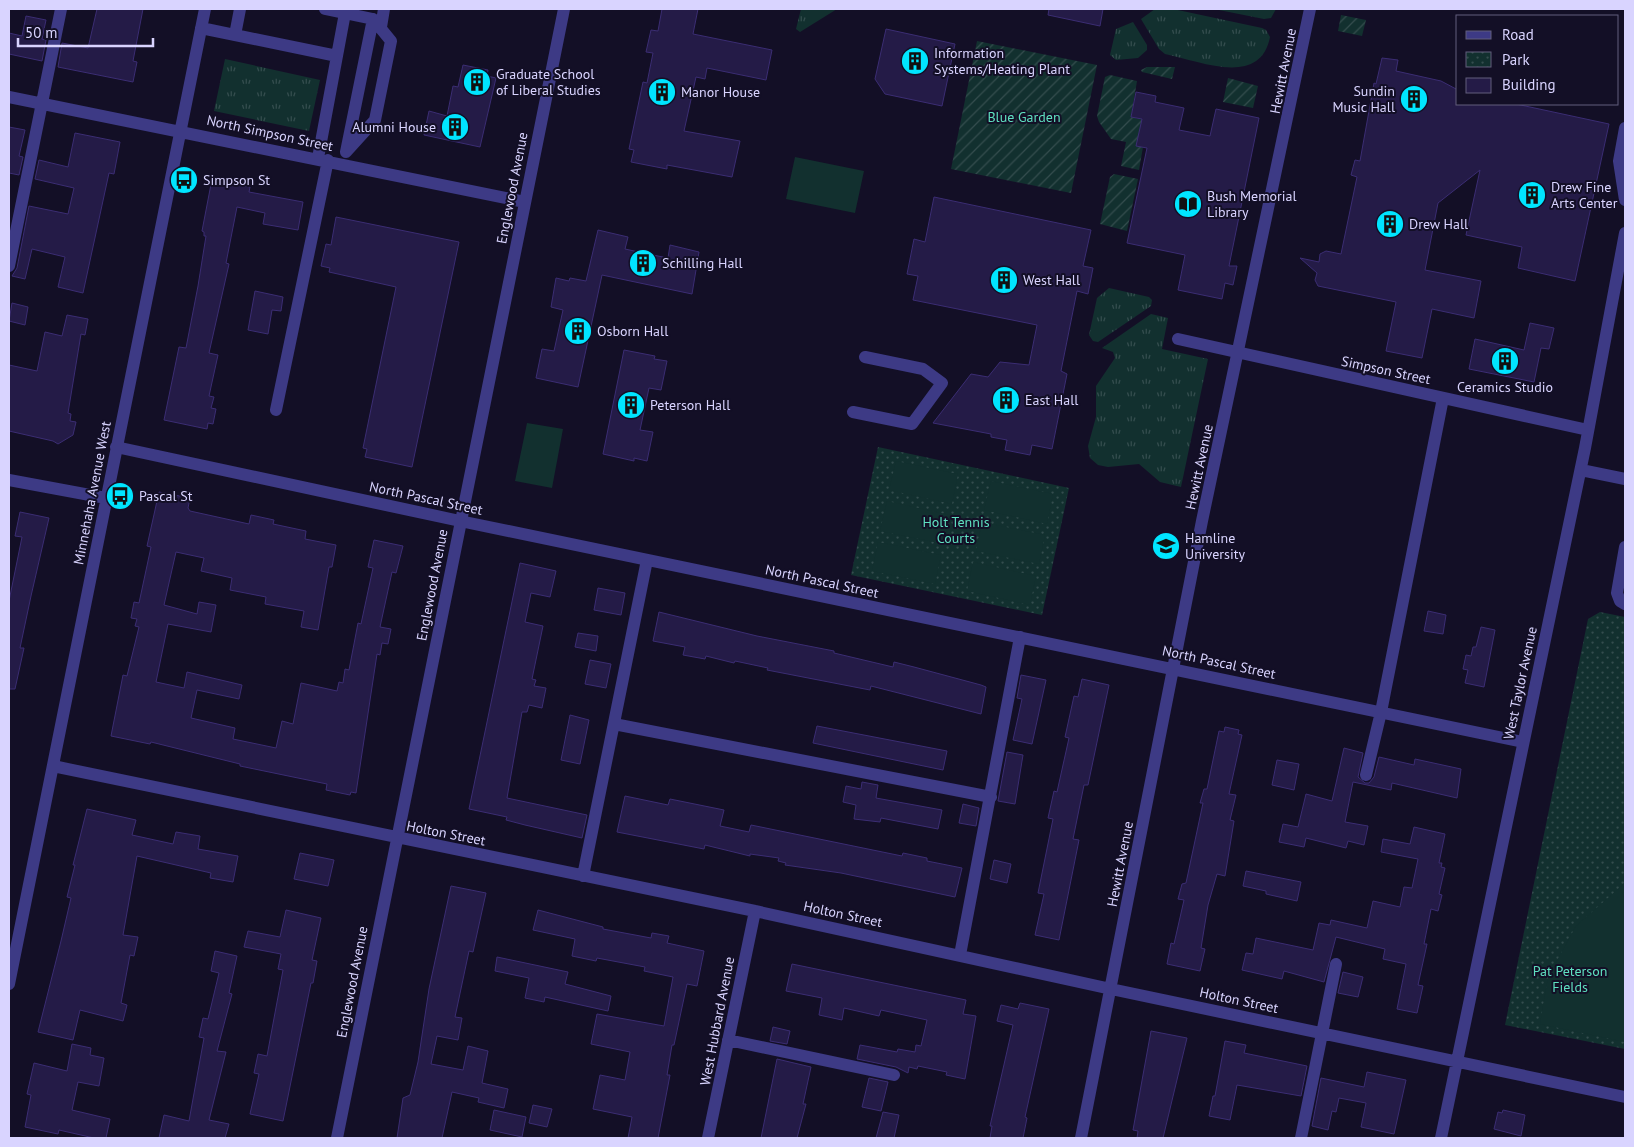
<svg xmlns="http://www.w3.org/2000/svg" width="1634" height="1147" viewBox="0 0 1634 1147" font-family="'PT Sans',sans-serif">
  <defs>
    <pattern id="grass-tufts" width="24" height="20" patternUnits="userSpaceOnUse" patternTransform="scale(1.25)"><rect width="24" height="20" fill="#12302f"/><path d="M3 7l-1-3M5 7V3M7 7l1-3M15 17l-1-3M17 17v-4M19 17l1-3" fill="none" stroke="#344d4e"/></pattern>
    <pattern id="park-dots" width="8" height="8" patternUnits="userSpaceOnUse" patternTransform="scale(1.25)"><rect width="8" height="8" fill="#12302f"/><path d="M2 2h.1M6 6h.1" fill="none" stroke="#344d4e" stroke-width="1.8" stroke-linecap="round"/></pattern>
    <pattern id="garden-furrows" width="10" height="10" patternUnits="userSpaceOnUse" patternTransform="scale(1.25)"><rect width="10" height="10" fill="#12302f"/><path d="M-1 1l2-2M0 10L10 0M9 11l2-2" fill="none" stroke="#344d4e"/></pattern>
  </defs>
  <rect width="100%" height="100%" fill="#130f26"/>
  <path fill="url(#grass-tufts)" d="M801 9H837L800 32 796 29Z
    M1155 9H1173L1262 28 1266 30 1270 37C1260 88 1200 61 1165 54L1159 49 1141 19Z
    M1214 9H1276L1271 18 1264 19Z
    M1133 22 1147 45V50L1138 58 1116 60 1110 55 1116 29Z
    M225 59 320 80 309 131 214 111Z
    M1109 288 1149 297 1152 300 1151 306 1098 342 1093 341 1089 335 1097 298Z
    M1151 314 1168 318 1162 349 1208 359 1181 487 1160 482 1139 464 1108 467 1098 465 1090 458 1088 446 1096 417V386L1115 358 1113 352 1102 348Z"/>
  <path fill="url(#park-dots)" d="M878 447 1069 488 1042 615 851 575Z
    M1600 612 1625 617V1049L1505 1025 1588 619Z"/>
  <path fill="url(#garden-furrows)" d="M1341 15 1366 20 1362 36 1338 31Z
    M977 41 1097 65 1071 193 951 169Z
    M1147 67H1175L1172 79 1142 72 1141 70Z
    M1110 75 1137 81 1131 117 1148 121 1141 125 1137 145 1143 147 1139 170 1121 166 1126 142 1111 139 1099 122 1097 116 1105 77Z
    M1228 78 1258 86 1253 108 1223 102Z
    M1114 174 1138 179 1127 231 1100 224 1110 177Z"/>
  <path fill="#12302f" d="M795 157 864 171 855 213 786 199Z
    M527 423 563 429 552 488 515 481Z
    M896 461 958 474 952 504 889 490Z
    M991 481 1053 494 1047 524 984 510Z
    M887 501 950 515 944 544 880 531Z
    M982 522 1045 535 1039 564 976 551Z
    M878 542 941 555 935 584 872 571Z
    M973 562 1036 576 1030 605 967 591Z
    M1625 883V1042L1540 1024 1548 977 1576 926Z"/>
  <path fill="#241b47" stroke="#3b2d73" d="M97 9H143L133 61 137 62 133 82 58 67 62 43 88 48Z
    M662 9H698L693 34 772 50 766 80 707 68 705 79 696 77 684 131 740 141 732 177 667 165V169L631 162 634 150 629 149 643 82 647 83 653 53 646 52 651 30 658 31Z
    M1049 9H1103L1100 26 1048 15Z
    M26 16 46 20 42 39 46 40 42 61 9 54V33L22 36Z
    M886 29 955 44 942 106 885 94 875 79Z
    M1382 58 1398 60 1396 71 1441 81 1458 90V104H1516L1609 124 1575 281 1518 268 1522 247 1466 235 1480 170 1438 203 1425 270 1481 281 1474 318 1432 309 1422 358 1386 351 1396 302 1318 286 1315 280 1317 273 1300 258 1319 262 1320 254 1326 251 1341 254 1357 177 1351 175 1355 160 1360 161 1374 83 1376 84Z
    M463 65 488 70 487 76 496 78 480 147 424 135 429 111 447 116 453 86 458 87Z
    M1136 92 1156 96 1155 102 1184 108 1179 130 1210 136 1216 109 1259 118 1229 266H1237L1233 285 1225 283 1222 299 1178 290 1185 255 1127 243 1147 148 1136 146 1142 119 1131 117Z
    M9 127 25 130 19 156 23 157 19 175 9 173Z
    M75 133 120 142 114 174 109 173 83 293 58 287 65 257 32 249 25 279 12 276 17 268 29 206 68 214 74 188 35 179 39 160 68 167Z
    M212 179 250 187 249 192 303 202 298 230 263 224 265 213 237 207 226 263 229 264 209 353 218 355 209 396 214 397 211 408 216 409 213 424 208 423 207 429 164 420 179 347 186 348 198 286 206 236H204V232L202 231Z
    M934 197 1091 230 1083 266 1093 268 1088 294 1077 291 1061 371 1067 374 1052 449 1032 445 1030 455 1005 450 1007 440 991 437V434L933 423 971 374 988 377 1000 362 1029 365 1037 325 913 300 918 276 907 274 914 239 925 242Z
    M336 217 459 242 412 467 365 457 367 449 363 448 396 287 329 272 330 268 321 266 326 244 331 245Z
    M598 230 628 237 625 249 648 254 668 258 670 245 699 252 692 294 602 275 578 387 536 378 542 349 554 351 563 310 551 307 556 278 569 281 570 278 586 281Z
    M255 291 283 297 281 311 272 310 268 334 248 330Z
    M12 303 28 307 25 325 9 321Z
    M67 315 88 319 85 335 81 334 68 413 71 414 70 421 76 422 73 435 58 444 53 441 9 431V365L37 371 45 332 62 336Z
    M1530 323 1554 328 1549 349 1541 348 1534 382 1469 369 1475 339 1524 350Z
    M624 350 655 356 654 359 667 361 661 390 649 388 640 430 653 432 647 461 634 458V461L603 454Z
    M159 492 190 498 188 508 190 511 249 524 251 515 274 520 273 524 306 531 305 539 336 545 332 567H329L318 630 301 627 304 611 265 604 266 597 230 590 232 578 201 571 204 558 176 552 164 605 197 614 199 602 216 605 211 632 168 624 156 682 184 688 187 672 242 685 239 699 197 690 191 718 235 728 233 739 276 748 282 721 293 724 301 683 337 691 339 682 343 683 345 669 349 670 358 623 361 624 373 568 368 567 374 540 403 546 396 573 392 572 380 627 391 629 388 644 382 643 380 655 377 654 356 793 351 792 350 795 326 790 327 784 240 766V764L151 742 150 744 111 736 123 675 127 676 139 627 135 626 137 619 131 618 134 602 139 603 151 547 147 546Z
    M20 512 49 518 31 596 20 648H24L15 689H9V601L22 537 15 536Z
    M520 563 556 571 550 597 531 593 525 622 543 626 532 679 536 680 534 686 546 688 542 708 529 705 527 712H522L507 798 587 815 582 838 525 825 506 820 507 817 469 809Z
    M598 588 625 593 621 615 594 610Z
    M1428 611 1446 615 1443 634 1424 631Z
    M659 612 757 636 834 651V653L893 667 894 662 914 667 981 685 986 687 981 714 871 686 870 690 767 670 768 668 735 661 734 663 706 656 705 659 683 655 685 647 653 641Z
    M1481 627 1495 630 1484 687 1465 683 1468 670 1463 669 1466 655 1471 656 1473 647H1476Z
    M578 633 598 636 596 651 575 647Z
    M590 660 611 664 606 688 585 684Z
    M1021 675 1046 680 1032 744 1013 740 1022 699 1017 698Z
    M1082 679 1109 685 1088 785H1084L1073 839 1079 840 1059 940 1035 935 1044 894 1038 893 1053 819 1048 818 1054 791 1057 792 1069 738 1065 737 1074 696 1078 697Z
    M570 715 589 720 580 764 561 760Z
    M817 726 947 751 943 770 813 743Z
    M1225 727 1239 730 1238 734 1242 735 1229 794 1236 795 1230 820 1234 821 1225 876 1217 874 1208 905 1201 948 1205 949 1200 971 1167 964 1171 943 1174 944 1184 900 1178 899 1182 884 1186 883 1203 803H1200L1204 789H1207L1219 731 1224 732Z
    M1344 748 1363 753 1358 777 1365 783H1369L1374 777 1379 757 1414 765 1415 759 1461 769 1457 798 1392 783 1391 790 1353 782 1345 822 1368 826 1364 845 1348 841 1346 848 1306 838 1304 847 1279 842 1283 824 1298 827 1306 794 1332 801Z
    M1007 752 1023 755 1015 804 998 801Z
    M1277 760 1299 764 1294 790 1272 785Z
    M862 782 878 785 876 798 942 810 938 829 881 818 880 822 854 819 856 805 843 802 846 786 861 789Z
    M625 796 668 805 670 799 724 810 720 826 749 832 751 825 902 856 903 853 927 858V861L962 868 955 897 841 873 785 865 786 863 778 861 779 858 750 854V856L705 845 704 849 617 832Z
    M963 804 979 808 976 826 959 823Z
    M87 809 136 820 132 835 173 844 176 832 200 836 198 849 238 856 233 882 210 878 211 873 137 856 123 935 138 937 134 956 130 955 121 1003 127 1005 123 1021 80 1010 73 1040 38 1032 61 941 71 898 67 897 75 865H73Z
    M1414 827 1445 834 1439 863H1442L1441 867 1445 868 1439 894 1442 895 1438 911 1431 909 1424 944H1427L1418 985 1423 986 1417 1013 1397 1009 1406 964 1383 959 1385 949 1336 937 1324 982 1284 971 1282 979 1242 970 1246 953 1253 954 1256 938 1313 950 1319 923 1330 925 1331 920 1367 928 1373 901 1400 907 1404 887 1412 888 1418 859 1381 852 1383 839 1410 844Z
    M300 853 334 860 328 886 294 879Z
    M994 860 1011 864 1007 883 990 879Z
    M1246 871 1301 882 1297 901 1266 894V891L1243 886Z
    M451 886 486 893 473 952 469 951 455 1017 462 1018 458 1040 437 1036 431 1064 463 1070 468 1046 488 1051 482 1083 508 1089 504 1108 478 1102 479 1098 452 1092 442 1138H397L403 1098 410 1095 418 1062 429 989Z
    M286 910 321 918 312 960 317 961 313 983H311L283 1121 250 1114 259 1074 254 1073 258 1054 267 1056 272 1029 283 970 278 969 281 954 244 947 248 931 280 937Z
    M538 910 603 927V929L651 938 652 933 669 936 667 943 704 951 697 986 687 984 674 1045H672L667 1075H670L658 1138H628L632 1117 593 1109 600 1075 625 1080 630 1052 591 1044 597 1014 664 1026 673 977 644 971 645 967 597 958 596 961 572 956 575 939 533 930Z
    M215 951 237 956 229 993 232 994 217 1051 226 1052 209 1120 229 1124 225 1138H159L164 1115 189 1121 204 1038 199 1037 203 1018 208 1019 219 973 211 971Z
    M497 957 568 972 565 984 611 996 608 1011 545 997 544 1002 525 998 529 978 495 971Z
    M792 964 966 1000 963 1014 976 1016 965 1079 946 1075 947 1072 918 1066 917 1069 909 1067 908 1073 896 1067 857 1059 860 1045 897 1052 898 1049 915 1052 916 1045 921 1046 927 1020 881 1010 879 1016 844 1008 842 1020 819 1015 822 998 786 991Z
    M1343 972 1363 977 1358 997 1338 993Z
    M1020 1003 1049 1009 1025 1117 1027 1118 1023 1138H990L992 1126H990L1013 1025 997 1021 1001 1005 1018 1009Z
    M773 1027 790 1031 787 1044 770 1041Z
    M1151 1031 1187 1038 1163 1138H1137L1138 1131 1133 1130Z
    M1225 1041 1246 1045 1244 1053 1307 1066 1301 1096 1237 1085 1230 1120 1209 1116 1213 1096H1215Z
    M72 1044 91 1048 90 1055 104 1058 99 1086 78 1082 72 1110 110 1119 106 1138H94L59 1130 58 1134 25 1127 31 1095 27 1094 34 1063 67 1071Z
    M777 1059 811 1067 803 1104H806L797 1138H761Z
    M1367 1072 1406 1080 1394 1134 1361 1127 1366 1103 1339 1098 1336 1112 1332 1111 1328 1130 1312 1126 1321 1078 1364 1087Z
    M869 1078 888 1082 881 1111 862 1107Z
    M533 1105 552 1109 547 1127 529 1123Z
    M494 1110 526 1117 522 1137 490 1130Z
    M1503 1110 1525 1115 1521 1136 1494 1129 1498 1112 1502 1113Z
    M883 1112 899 1115 894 1138H876Z"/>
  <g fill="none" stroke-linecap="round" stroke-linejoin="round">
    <path stroke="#3d3a85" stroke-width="12" d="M325 9 373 19 391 41 375 120 346 152
      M381 27 384 9
      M201 28 337 56
      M235 35 240 9
      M9 97 525 202
      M1625 128 1619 161 1625 200
      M346 152 373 19
      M318 158 345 13
      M9 266 61 9
      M1178 339 1588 430
      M276 410 328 160
      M853 412 912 424 942 383 923 369 865 357
      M116 447 460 521 1523 742
      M1581 470 1625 479
      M9 480 106 498
      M1625 547 1617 593 1620 601 1625 604
      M614 724 991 797
      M53 766 755 911 1111 989 1625 1097
      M1366 775 1381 712 1443 398
      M583 876 647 560
      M960 955 1020 637
      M9 984 205 9
      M728 1040 894 1075
      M337 1138 564 9
      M708 1138 755 911
      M1081 1138 1202 521 1310 9
      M1301 1138 1336 964
      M1441 1138 1585 448 1625 233"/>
  </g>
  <defs>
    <symbol id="building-disc" viewBox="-11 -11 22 22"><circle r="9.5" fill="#00e5ff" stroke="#130f26"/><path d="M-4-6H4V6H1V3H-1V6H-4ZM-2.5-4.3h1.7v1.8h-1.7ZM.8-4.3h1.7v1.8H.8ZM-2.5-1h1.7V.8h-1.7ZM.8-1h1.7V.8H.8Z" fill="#111"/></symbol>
    <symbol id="bus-disc" viewBox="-11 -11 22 22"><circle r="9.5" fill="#00e5ff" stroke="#130f26"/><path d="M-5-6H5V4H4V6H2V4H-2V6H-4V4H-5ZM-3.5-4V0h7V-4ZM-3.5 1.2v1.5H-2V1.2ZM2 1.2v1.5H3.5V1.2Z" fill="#111"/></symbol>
    <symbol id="library-disc" viewBox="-11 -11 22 22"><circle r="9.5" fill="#00e5ff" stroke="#130f26"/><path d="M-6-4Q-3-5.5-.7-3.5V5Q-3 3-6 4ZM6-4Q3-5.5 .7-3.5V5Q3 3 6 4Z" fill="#111"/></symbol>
    <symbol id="university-disc" viewBox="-11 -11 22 22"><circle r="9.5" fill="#00e5ff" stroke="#130f26"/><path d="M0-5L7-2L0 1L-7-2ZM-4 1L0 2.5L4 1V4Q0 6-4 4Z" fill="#111"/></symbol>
  </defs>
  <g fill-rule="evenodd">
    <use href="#building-disc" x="899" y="45" width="32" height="32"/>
    <use href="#building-disc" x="461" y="66" width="32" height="32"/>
    <use href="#building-disc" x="646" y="76" width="32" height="32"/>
    <use href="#building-disc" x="1398" y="83" width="32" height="32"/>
    <use href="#building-disc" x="439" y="111" width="32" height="32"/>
    <use href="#bus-disc" x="168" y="164" width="32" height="32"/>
    <use href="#building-disc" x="1516" y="179" width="32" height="32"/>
    <use href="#library-disc" x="1172" y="188" width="32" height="32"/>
    <use href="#building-disc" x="1374" y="208" width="32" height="32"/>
    <use href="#building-disc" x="627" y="247" width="32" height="32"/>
    <use href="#building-disc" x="988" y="264" width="32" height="32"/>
    <use href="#building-disc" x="562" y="315" width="32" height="32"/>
    <use href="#building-disc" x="1489" y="345" width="32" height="32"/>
    <use href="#building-disc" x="990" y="384" width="32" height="32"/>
    <use href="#building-disc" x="615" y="389" width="32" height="32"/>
    <use href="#bus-disc" x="104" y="480" width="32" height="32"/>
    <use href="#university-disc" x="1150" y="530" width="32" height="32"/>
  </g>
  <g text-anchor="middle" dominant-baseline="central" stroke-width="4" stroke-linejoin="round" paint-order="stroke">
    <g font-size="14" fill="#d9d4ff" stroke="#130f26" text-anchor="start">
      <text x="934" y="53">Information<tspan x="934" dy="16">Systems/Heating Plant</tspan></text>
      <text x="496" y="74">Graduate School<tspan x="496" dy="16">of Liberal Studies</tspan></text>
      <text x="1395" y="91" text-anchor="end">Sundin<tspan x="1395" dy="16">Music Hall</tspan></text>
      <text x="681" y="92">Manor House</text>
      <text x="436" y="127" text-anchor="end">Alumni House</text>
      <text x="203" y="180">Simpson St</text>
      <text x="1551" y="187">Drew Fine<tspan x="1551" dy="16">Arts Center</tspan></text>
      <text x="1207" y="196">Bush Memorial<tspan x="1207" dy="16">Library</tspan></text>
      <text x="1409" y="224">Drew Hall</text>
      <text x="662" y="263">Schilling Hall</text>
      <text x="1023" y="280">West Hall</text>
      <text x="597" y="331">Osborn Hall</text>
      <text x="1505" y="387" text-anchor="middle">Ceramics Studio</text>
      <text x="1025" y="400">East Hall</text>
      <text x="650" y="405">Peterson Hall</text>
      <text x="139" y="496">Pascal St</text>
      <text x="1185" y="538">Hamline<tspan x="1185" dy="16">University</tspan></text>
    </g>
    <g font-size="14" fill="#d9d4ff" stroke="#130f26">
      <text transform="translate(1283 71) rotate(-79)">Hewitt Avenue</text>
      <text transform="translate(270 133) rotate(12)">North Simpson Street</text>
      <text transform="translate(512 188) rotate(-79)">Englewood Avenue</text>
      <text transform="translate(1386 370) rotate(12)">Simpson Street</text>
      <text transform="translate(1199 467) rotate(-78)">Hewitt Avenue</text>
      <text transform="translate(92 493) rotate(-79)">Minnehaha Avenue West</text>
      <text transform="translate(426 498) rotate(12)">North Pascal Street</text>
      <text transform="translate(822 581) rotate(12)">North Pascal Street</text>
      <text transform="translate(432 585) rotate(-79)">Englewood Avenue</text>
      <text transform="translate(1219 662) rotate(12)">North Pascal Street</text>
      <text transform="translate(1520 683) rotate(-78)">West Taylor Avenue</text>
      <text transform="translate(446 833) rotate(11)">Holton Street</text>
      <text transform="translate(1120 864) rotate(-79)">Hewitt Avenue</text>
      <text transform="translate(843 914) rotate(12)">Holton Street</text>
      <text transform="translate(352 982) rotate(-79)">Englewood Avenue</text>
      <text transform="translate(1239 1000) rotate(12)">Holton Street</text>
      <text transform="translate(717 1021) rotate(-79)">West Hubbard Avenue</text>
    </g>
    <g font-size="14" fill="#5fe0c0" stroke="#130f26">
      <text x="1024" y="117">Blue Garden</text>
      <text x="956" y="522">Holt Tennis<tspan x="956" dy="16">Courts</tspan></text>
      <text x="1570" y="971">Pat Peterson<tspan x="1570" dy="16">Fields</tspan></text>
    </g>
  </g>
  <rect width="1634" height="1147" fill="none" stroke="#d9d4ff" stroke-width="20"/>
  <rect x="1456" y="15" width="162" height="90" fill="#130f26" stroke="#625e7d"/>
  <rect x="1466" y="31" width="25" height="8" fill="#3d3a85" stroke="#625e7d"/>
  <text x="1502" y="40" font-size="15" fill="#d9d4ff">Road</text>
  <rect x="1466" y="52" width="25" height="15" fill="url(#park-dots)" stroke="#625e7d"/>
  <text x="1502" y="65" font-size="15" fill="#d9d4ff">Park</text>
  <rect x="1466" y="78" width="25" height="15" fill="#241b47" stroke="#625e7d"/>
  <text x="1502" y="90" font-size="15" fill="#d9d4ff">Building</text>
  <path d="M18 38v8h135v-8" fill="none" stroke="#d9d4ff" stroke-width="2.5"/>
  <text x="25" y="38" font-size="15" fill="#d9d4ff" stroke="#130f26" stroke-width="4" paint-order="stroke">50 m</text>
</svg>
